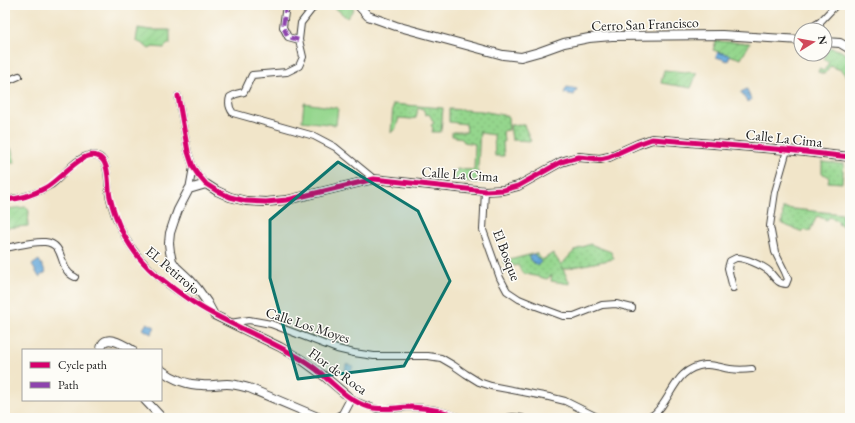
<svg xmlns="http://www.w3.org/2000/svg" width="855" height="423" viewBox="0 0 855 423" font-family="'EB Garamond',serif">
  <defs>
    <pattern id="grass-dots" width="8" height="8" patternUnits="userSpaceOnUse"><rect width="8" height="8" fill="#94d68d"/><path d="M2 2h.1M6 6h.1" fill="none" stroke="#7fb779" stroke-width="1.8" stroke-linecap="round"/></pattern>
    <pattern id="garden-furrows" width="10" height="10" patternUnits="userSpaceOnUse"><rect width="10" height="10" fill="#94d68d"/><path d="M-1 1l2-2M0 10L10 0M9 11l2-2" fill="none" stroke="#7fb779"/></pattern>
    <pattern id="water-ripples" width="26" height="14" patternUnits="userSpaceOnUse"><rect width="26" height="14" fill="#65a7d9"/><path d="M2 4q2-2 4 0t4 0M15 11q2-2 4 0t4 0" fill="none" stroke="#5287af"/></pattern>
  </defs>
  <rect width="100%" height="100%" fill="#fdfcf7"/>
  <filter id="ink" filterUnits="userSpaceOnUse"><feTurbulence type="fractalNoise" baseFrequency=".025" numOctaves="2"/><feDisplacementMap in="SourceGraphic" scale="8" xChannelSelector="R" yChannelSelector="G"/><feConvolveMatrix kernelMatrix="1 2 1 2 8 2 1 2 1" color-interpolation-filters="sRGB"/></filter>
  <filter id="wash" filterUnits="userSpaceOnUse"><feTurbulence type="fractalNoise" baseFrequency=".012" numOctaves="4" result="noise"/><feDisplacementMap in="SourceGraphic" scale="16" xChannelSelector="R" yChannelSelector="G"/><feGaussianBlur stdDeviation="0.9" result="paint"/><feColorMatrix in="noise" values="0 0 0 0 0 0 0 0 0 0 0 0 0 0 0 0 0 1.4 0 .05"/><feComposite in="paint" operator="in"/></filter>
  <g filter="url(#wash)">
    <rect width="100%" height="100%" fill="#f1e5c9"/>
    <path fill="url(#grass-dots)" stroke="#587954" d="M393 104 443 108 441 132H432L433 128 431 125 434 123 429 114 426 115 423 109 418 108 416 118 411 119 399 118 396 128 391 133Z
      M449 109 482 111 508 116 509 130 503 131 504 142 503 143 504 156H495L494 135 481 133 480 130 477 183 452 180 457 169 474 170 475 144 464 142 461 138 452 136V132H467L466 124 449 122Z
      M510 125H524L531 141 512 140Z
      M822 162 844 164 842 183 828 182 829 178C827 175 825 174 822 174Z
      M783 208 843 214V227L838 224 839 222 830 217 827 220 817 216 810 231 805 230 803 232 782 224Z
      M590 244 611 252 614 259 564 269 562 267 570 284 551 281 552 275 547 279 522 273 518 265 514 266 511 263 506 265 502 262 536 253 542 260 553 253 561 265 575 250Z"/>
    <path fill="url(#garden-furrows)" stroke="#587954" d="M332 5H352L354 9 347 18Z
      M138 28 150 30H170V44H168L164 48 153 47 149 49 143 44 136 41Z
      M716 41 750 43 741 59 713 50Z
      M828 47 839 50 850 56V79L847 77 841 70 830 66 825 74 818 72 819 69 824 71 829 62 824 59Z
      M664 70 697 73 691 88 661 83Z
      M11 148 15 162 8 164 7 162 5 163V151Z
      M26 207 29 211 28 226 5 228V209Z"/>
    <path fill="#94d68d" stroke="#587954" d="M304 103 338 108 336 125 302 121Z"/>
    <path fill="url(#water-ripples)" stroke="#40627a" d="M718 52 730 55 728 61 716 57Z
      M567 87 577 89 574 95 564 93Z
      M747 89 751 100 747 102 741 92Z
      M534 254 541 262 537 266 528 257Z
      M39 260 46 272 39 277 32 265Z
      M147 323 155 327 151 334 143 329Z
      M346 364 353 366 350 376 344 375Z"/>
  </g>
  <g filter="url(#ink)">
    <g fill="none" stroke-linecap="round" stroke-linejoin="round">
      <defs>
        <path id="minor" d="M286 5 283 27 288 37 299 40
          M315 5 301 23 299 40 303 57 299 66 287 72 252 75 244 92 236 94 230 97C228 103 229 108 233 113L314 136 335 147 374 179
          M820 22V30
          M807 30 820 22 836 5
          M5 82 19 76
          M178 96 188 152 193 167 199 176 206 184
          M189 189 193 167
          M485 191 483 230 500 278 507 291 519 299 536 306 563 316H574L602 305 616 304 632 308
          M5 200C21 198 37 194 51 185 62 177 77 156 91 155 111 154 107 182 109 195 111 204 116 220 121 229 139 268 177 293 213 314
          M5 248C18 246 32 241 45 242 67 244 57 270 75 277
          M733 288 728 268 730 261C732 260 734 259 736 258 744 257 763 266 769 271 775 277 777 284 786 284L788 279 785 272 775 252 770 226 775 192 787 150
          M230 323 249 320 271 324 337 349 354 353 374 356H428L441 358 453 365 466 374 479 382 491 386 549 397 565 401 599 418
          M351 399C360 403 368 407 378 409 388 410 399 408 409 407 427 407 444 411 461 418
          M507 418 513 417 522 418
          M649 418C673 403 672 368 705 365 714 364 721 368 730 369 737 370 744 370 752 369"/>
        <path id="tertiary" d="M358 5 368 16 396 26 503 55 521 57 539 52 564 43 589 38 612 36 722 35 801 40
          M825 42 840 43 850 49
          M101 350C102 331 124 345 132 350
          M161 370C173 379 186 385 202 385 210 386 218 384 227 384 234 384 241 386 249 388L320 418
          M145 400 162 418
          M337 418 343 414 351 399 324 376 302 360 280 347 214 315 207 302 197 288 191 281 176 267 172 261 170 252 169 243 170 233 174 221 178 210 189 189 206 184 217 191 230 197 246 201 266 202 287 200 374 179 485 191 503 190 518 186 561 162 571 159 579 157 600 159 609 157 638 144 652 139 787 150 850 157"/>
      </defs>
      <use href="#minor" stroke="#3c3a36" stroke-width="8"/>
      <use href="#tertiary" stroke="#3c3a36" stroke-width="10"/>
      <use href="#minor" stroke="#fff" stroke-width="6"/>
      <use href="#tertiary" stroke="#fff" stroke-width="8"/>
      <path stroke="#8e44ad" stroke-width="4" stroke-dasharray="8 4" stroke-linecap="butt" d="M286 5 283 27 288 37 299 40"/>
      <defs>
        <path id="cycleway" d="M178 96 188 152 193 167 199 176 206 184 217 191 230 197 246 201 266 202 287 200 374 179 485 191 503 190 518 186 561 162 571 159 579 157 600 159 609 157 638 144 652 139 787 150 850 157
          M5 200C19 199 33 195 45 188 59 181 82 150 97 156 111 161 107 185 110 197 117 227 132 254 155 274 174 289 193 304 215 315 243 330 273 342 301 359 309 364 318 370 325 377 339 389 351 402 369 407 383 411 397 407 411 407 429 408 445 411 461 418"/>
      </defs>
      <use href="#cycleway" stroke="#fdfcf7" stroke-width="8"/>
      <use href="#cycleway" stroke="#d6006c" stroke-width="5"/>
    </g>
  </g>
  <path fill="#0f766e" fill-opacity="0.2" stroke="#0f766e" stroke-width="3" stroke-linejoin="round" d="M338 162 418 211 450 281 404 366 298 379 270 278V220Z"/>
  <g text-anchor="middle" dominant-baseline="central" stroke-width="3" stroke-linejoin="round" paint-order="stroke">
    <g font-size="14" fill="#1c1c1c" stroke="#fdfcf7">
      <text transform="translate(645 24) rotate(-2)">Cerro San Francisco</text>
      <text transform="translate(784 138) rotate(6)">Calle La Cima</text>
      <text transform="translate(460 174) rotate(4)">Calle La Cima</text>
      <text transform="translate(507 255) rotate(69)">El Bosque</text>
      <text transform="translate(173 270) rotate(40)">EL Petirrojo</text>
      <text transform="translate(308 325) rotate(18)">Calle Los Moyes</text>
      <text transform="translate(338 371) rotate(36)">Flor de Roca</text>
    </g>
  </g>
  <rect width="855" height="423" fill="none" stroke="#fdfcf7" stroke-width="20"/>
  <rect x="22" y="349" width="140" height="52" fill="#fdfcf7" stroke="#a3a29f"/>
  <rect x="30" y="362" width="20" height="6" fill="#d6006c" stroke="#a3a29f"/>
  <text x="58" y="369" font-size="12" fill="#1c1c1c">Cycle path</text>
  <rect x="30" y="382" width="20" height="6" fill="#8e44ad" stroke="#a3a29f"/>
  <text x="58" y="389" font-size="12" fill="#1c1c1c">Path</text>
  <g transform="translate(813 42) rotate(79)"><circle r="19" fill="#fdfcf7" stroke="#a3a29f"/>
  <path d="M0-3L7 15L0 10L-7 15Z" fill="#d1495b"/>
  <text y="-6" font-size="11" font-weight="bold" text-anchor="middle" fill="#1c1c1c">N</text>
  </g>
</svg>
